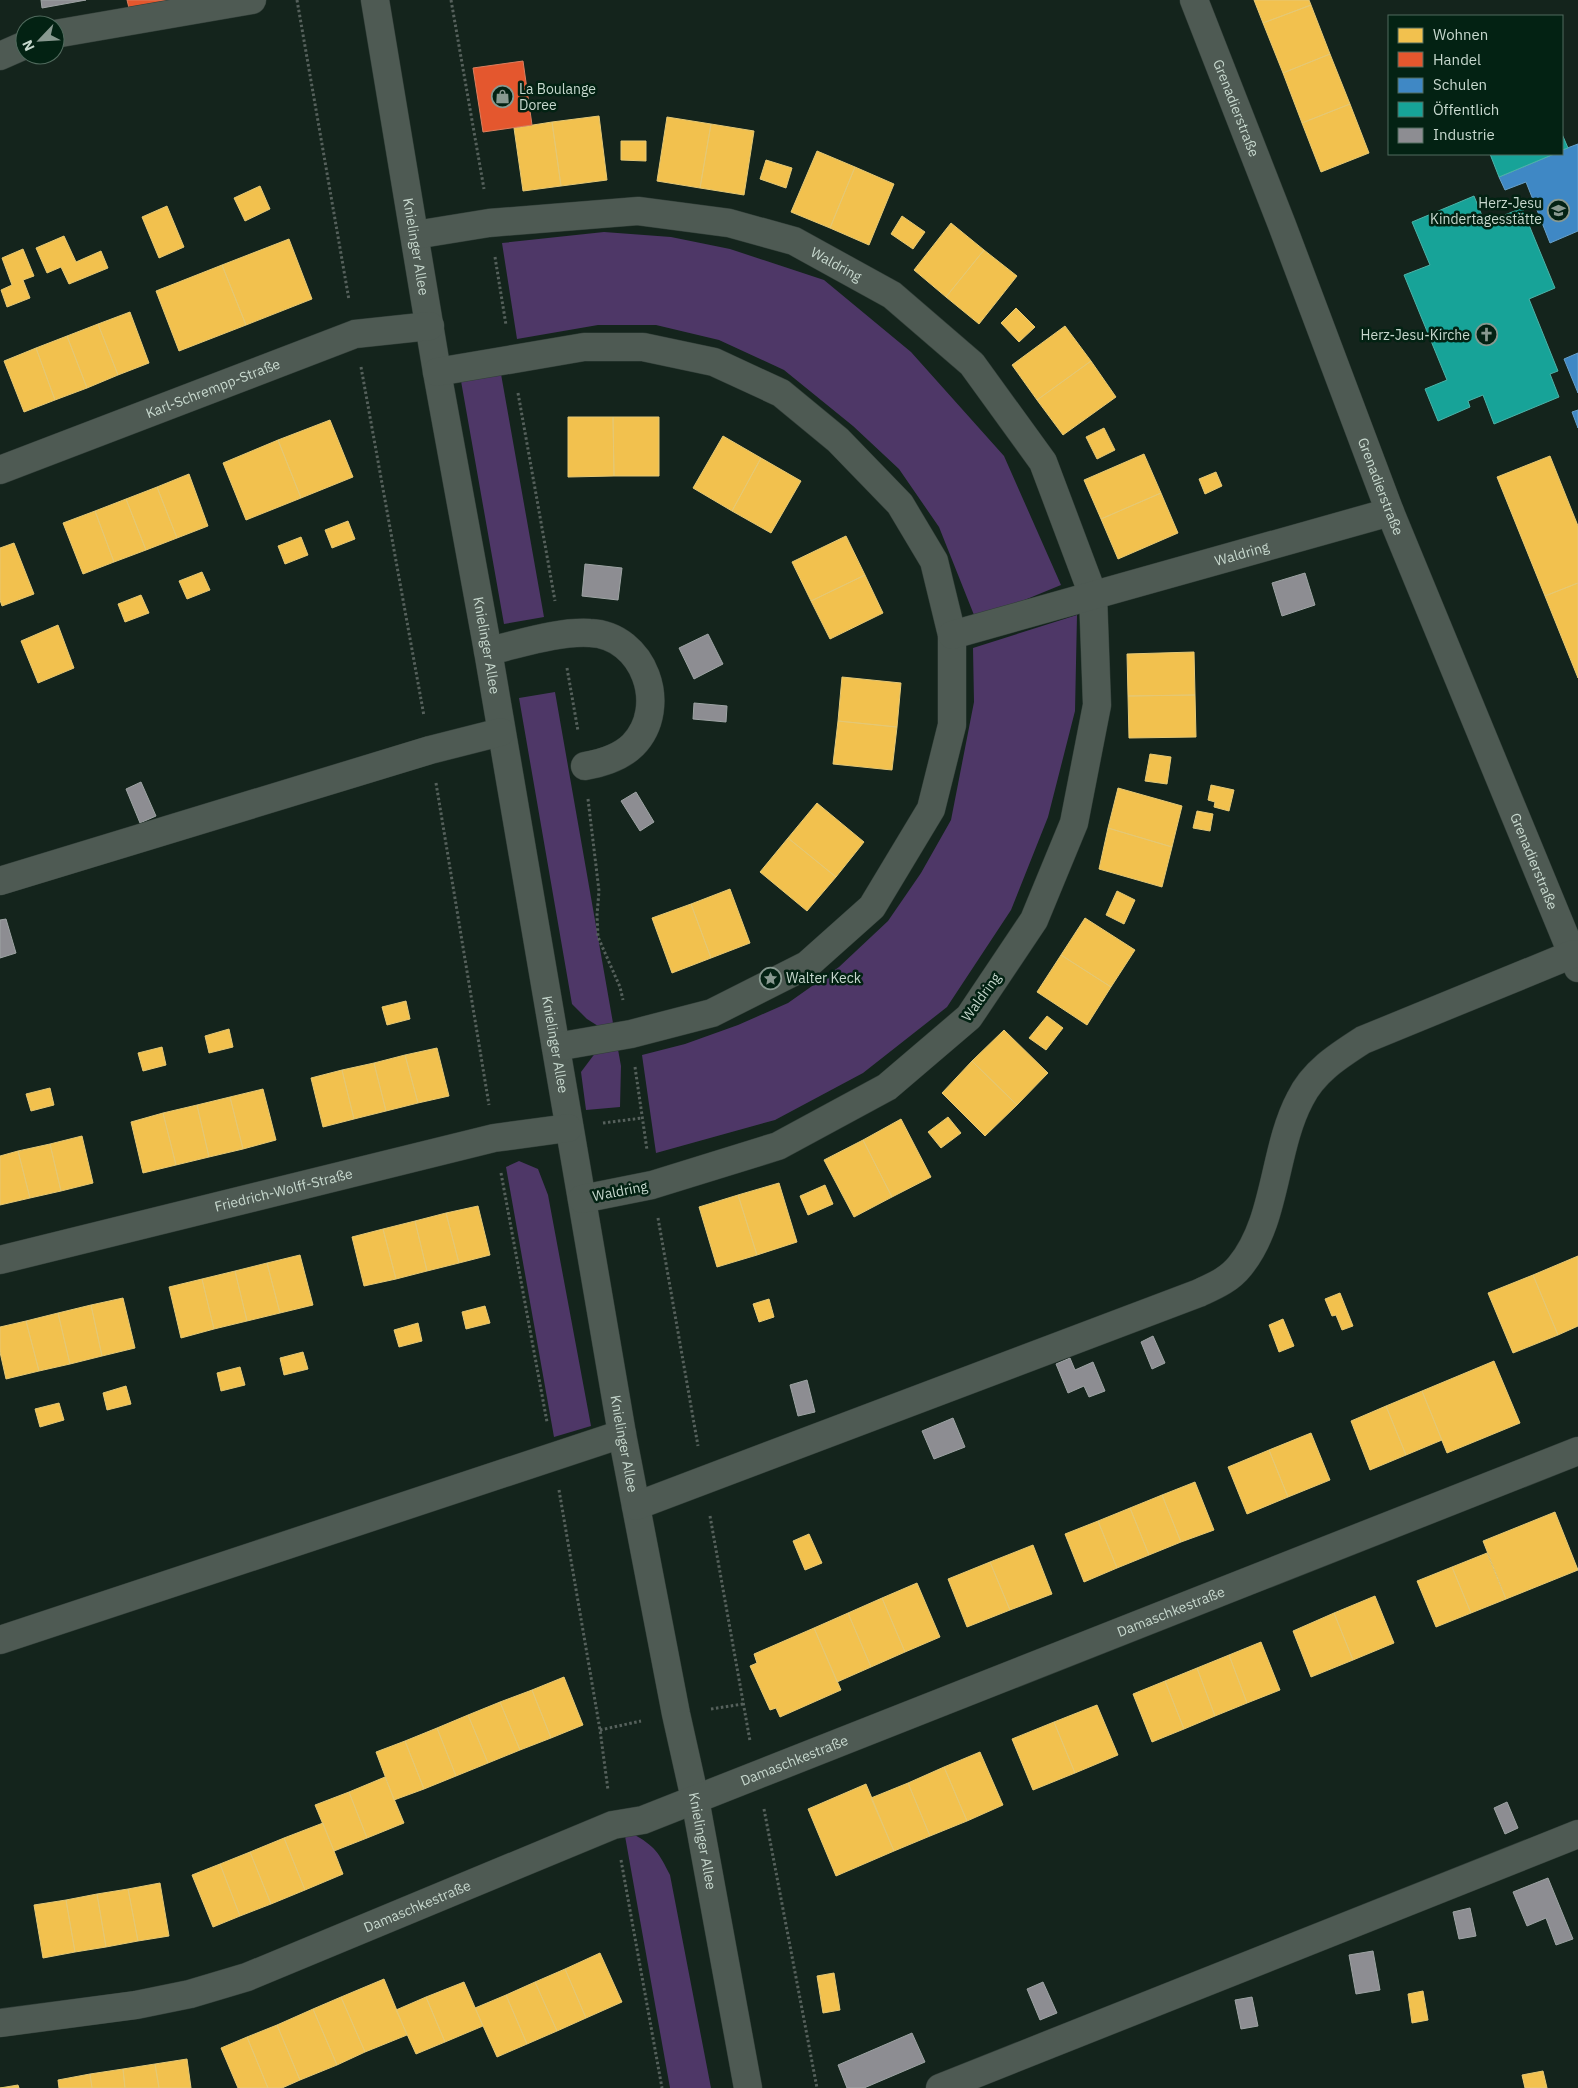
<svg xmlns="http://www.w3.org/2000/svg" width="1578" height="2088" viewBox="0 0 1578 2088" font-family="'IBM Plex Sans',sans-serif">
  <rect width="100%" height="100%" fill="#14241c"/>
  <path fill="#4e3767" d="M604 232 671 237 730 249 824 280 911 352 1004 456 1061 585 976 620 939 527 899 469 853 426 784 370 719 340 656 325H598L517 339 502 243Z
    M501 374 544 617 504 624 461 381Z
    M1077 615 1075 711 1048 817 1011 910 947 1007 863 1073 775 1120 656 1153 642 1055 685 1044 738 1025 788 1003 839 967 888 921 921 873 951 820 974 702 973 648Z
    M555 692 613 1023 598 1026 587 1019 572 1004 519 698Z
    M617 1044 621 1066 620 1107 586 1110 581 1072 596 1052Z
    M519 1161 538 1169 548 1195 591 1426 554 1437 506 1167Z
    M633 1834C655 1846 659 1853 670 1875L711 2088H670L625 1836Z"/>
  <path fill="#f2c14e" stroke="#e5c874" d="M1254 0H1309L1311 5 1263 23Z
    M1311 5 1330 54 1283 73 1263 23Z
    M1330 54 1350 104 1302 123 1283 73Z
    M1350 104 1369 153 1321 172 1302 123Z
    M599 116 607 180 561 186 552 122Z
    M667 117 711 124 700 188 657 181Z
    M552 122 561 186 523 191 514 128Z
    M711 124 754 131 744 195 700 188Z
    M621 141H646V161L621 160Z
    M817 151 855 167 830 228 791 212Z
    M766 160 792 168 786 188 760 179Z
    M855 167 894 184 869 245 830 228Z
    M260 186 270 209 245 221 234 198Z
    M167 206 184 247 159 258 142 217Z
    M902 216 925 232 913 249 891 234Z
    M951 223 984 250 946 297 914 270Z
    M64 236 76 262 101 251 108 268 69 284 61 267 47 273 36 248Z
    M289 239 312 299 246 325 222 265Z
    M23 249 34 276 23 280 30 298 7 307 1 290 12 285 2 258Z
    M984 250 1017 276 979 324 946 297Z
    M222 265 246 325 179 351 156 291Z
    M1016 308 1035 327 1019 342 1001 323Z
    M130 312 149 363 118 375 98 324Z
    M98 324 118 375 87 388 67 336Z
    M1065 326 1091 361 1037 400 1012 365Z
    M67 336 87 388 55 400 36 348Z
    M36 348 55 400 24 412 4 361Z
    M1091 361 1116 397 1063 435 1037 400Z
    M568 417H613L614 476 568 477Z
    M613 417H659V476H614Z
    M330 420 353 477 301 498 278 440Z
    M1104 428 1115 450 1097 459 1086 437Z
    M723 436 761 458 732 511 693 488Z
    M278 440 301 498 246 520 223 463Z
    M1144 454 1161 493 1101 519 1084 480Z
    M1550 456 1578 526V583L1545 596 1497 477Z
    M761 458 801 481 771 533 732 511Z
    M1216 472 1222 486 1205 494 1199 479Z
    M189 474 208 526 177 538 157 487Z
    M157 487 177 538 146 550 126 499Z
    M1161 493 1178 533 1118 559 1101 519Z
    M126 499 146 550 114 562 95 511Z
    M95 511 114 562 83 574 63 523Z
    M348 521 355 539 332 548 325 530Z
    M846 536 865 575 811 601 792 562Z
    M301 537 308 555 285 564 278 546Z
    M14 543 34 594 2 606 0 600V548Z
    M202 572 210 590 187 599 179 581Z
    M865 575 883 613 830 639 811 601Z
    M1578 583V678L1545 596Z
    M141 595 149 613 125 622 118 604Z
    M58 625 74 668 38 683 21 641Z
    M1194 652 1195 695 1128 696 1127 654Z
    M842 677 901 683 897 727 838 721Z
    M1195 695 1196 737 1129 738 1128 696Z
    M838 721 897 727 892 770 833 764Z
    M1150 754 1171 757 1167 784 1145 781Z
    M1211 785 1234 790 1229 811 1214 807 1215 802 1208 800Z
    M1118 788 1182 806 1172 847 1108 828Z
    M817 803 864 842 836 877 788 838Z
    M1197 811 1213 814 1210 831 1193 828Z
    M1108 828 1172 847 1162 887 1099 869Z
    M788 838 836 877 807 911 760 872Z
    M730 889 750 943 711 958 691 904Z
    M1117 891 1135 900 1124 924 1106 915Z
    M691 904 711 958 672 973 652 918Z
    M1085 918 1135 950 1111 987 1061 955Z
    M1061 955 1111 987 1087 1025 1037 992Z
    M406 1001 410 1019 387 1025 382 1007Z
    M1047 1016 1063 1028 1046 1050 1029 1038Z
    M229 1029 233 1047 209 1053 205 1036Z
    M1004 1030 1048 1073 1017 1105 972 1061Z
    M162 1047 166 1065 143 1071 138 1053Z
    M437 1048 449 1096 418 1103 405 1055Z
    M405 1055 418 1103 386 1111 374 1063Z
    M972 1061 1017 1105 985 1136 942 1093Z
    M374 1063 386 1111 354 1119 342 1070Z
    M342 1070 354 1119 323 1127 311 1078Z
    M50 1088 54 1105 31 1111 26 1094Z
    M263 1089 276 1140 243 1149 230 1097Z
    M230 1097 243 1149 209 1157 197 1105Z
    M197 1105 209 1157 176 1165 163 1113Z
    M163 1113 176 1165 143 1173 131 1122Z
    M948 1117 961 1133 941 1148 928 1132Z
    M901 1119 931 1177 892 1197 863 1140Z
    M82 1136 93 1183 61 1191 50 1144Z
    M863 1140 892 1197 854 1217 824 1160Z
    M50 1144 61 1191 30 1198 18 1151Z
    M18 1151 30 1198 0 1205V1156Z
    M779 1183 797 1242 757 1255 738 1195Z
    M825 1185 833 1204 808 1215 800 1196Z
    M738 1195 757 1255 717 1267 699 1207Z
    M478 1206 490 1255 459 1263 446 1213Z
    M446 1213 459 1263 427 1271 415 1221Z
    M415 1221 427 1271 396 1279 383 1229Z
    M383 1229 396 1279 364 1286 352 1237Z
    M300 1255 313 1305 280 1313 267 1263Z
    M1578 1256V1326L1558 1335 1533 1275Z
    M267 1263 280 1313 247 1321 235 1271Z
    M235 1271 247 1321 214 1329 202 1279Z
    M1533 1275 1558 1335 1513 1353 1488 1293Z
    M202 1279 214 1329 181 1338 169 1287Z
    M1340 1293 1353 1326 1342 1330 1336 1315 1332 1316 1325 1299Z
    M123 1298 135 1348 102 1356 91 1305Z
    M769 1299 774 1317 759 1322 753 1304Z
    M91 1305 102 1356 70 1364 58 1313Z
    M485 1306 490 1323 466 1329 462 1312Z
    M58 1313 70 1364 39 1371 26 1321Z
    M1283 1319 1294 1346 1279 1352 1269 1325Z
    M26 1321 39 1371 6 1379 0 1352V1327Z
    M418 1323 422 1341 399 1347 394 1330Z
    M303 1352 308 1369 284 1375 280 1358Z
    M1494 1361 1520 1423 1447 1453 1422 1391Z
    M240 1367 245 1385 221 1391 217 1373Z
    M126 1386 131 1404 107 1410 103 1393Z
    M1422 1391 1442 1440 1406 1455 1386 1406Z
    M59 1403 64 1420 40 1427 35 1409Z
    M1386 1406 1406 1455 1370 1470 1351 1421Z
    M1311 1433 1330 1480 1288 1497 1269 1450Z
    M1269 1450 1288 1497 1247 1514 1228 1467Z
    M1195 1482 1214 1530 1181 1542 1162 1495Z
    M1162 1495 1181 1542 1149 1555 1130 1508Z
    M1130 1508 1149 1555 1117 1568 1098 1521Z
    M1555 1512 1578 1570 1506 1599 1483 1541Z
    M1098 1521 1117 1568 1084 1582 1065 1534Z
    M809 1534 822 1563 805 1570 793 1541Z
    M1033 1545 1052 1594 1010 1610 990 1562Z
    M1487 1553 1506 1599 1471 1613 1452 1567Z
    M990 1562 1010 1610 967 1627 948 1579Z
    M1452 1567 1471 1613 1436 1627 1417 1581Z
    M917 1583 940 1637 905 1652 882 1598Z
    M1375 1596 1394 1643 1353 1660 1334 1613Z
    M882 1598 905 1652 871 1667 848 1613Z
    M848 1613 871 1667 837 1682 814 1628Z
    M1334 1613 1353 1660 1311 1677 1293 1631Z
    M814 1628 841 1690 780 1717 776 1708 770 1710 750 1666 757 1663 754 1654Z
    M1261 1642 1280 1690 1247 1703 1229 1655Z
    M1229 1655 1247 1703 1215 1716 1197 1668Z
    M1197 1668 1215 1716 1184 1729 1165 1681Z
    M564 1677 583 1725 551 1738 532 1690Z
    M1165 1681 1184 1729 1152 1742 1133 1694Z
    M532 1690 551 1738 520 1750 500 1702Z
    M500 1702 520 1750 488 1763 468 1715Z
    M1097 1705 1118 1755 1075 1773 1054 1722Z
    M468 1715 488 1763 456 1776 437 1728Z
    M1054 1722 1075 1773 1033 1790 1012 1739Z
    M437 1728 456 1776 424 1789 405 1741Z
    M405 1741 424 1789 394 1800 376 1752Z
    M980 1752 1003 1805 967 1821 944 1767Z
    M944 1767 967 1821 930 1836 908 1783Z
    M385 1777 404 1823 367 1838 349 1792Z
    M908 1783 930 1836 894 1851 871 1798Z
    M866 1784 894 1851 836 1876 808 1809Z
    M349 1792 367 1838 334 1851 315 1805Z
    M323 1823 343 1874 305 1890 284 1838Z
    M284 1838 305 1890 271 1904 250 1852Z
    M250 1852 271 1904 240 1916 220 1864Z
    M220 1864 240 1916 213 1927 192 1875Z
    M160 1883 169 1936 138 1941 128 1889Z
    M128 1889 138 1941 106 1947 97 1894Z
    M97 1894 106 1947 75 1952 66 1900Z
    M66 1900 75 1952 43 1958 34 1905Z
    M600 1953 622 2002 586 2018 565 1969Z
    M565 1969 586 2018 557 2031 535 1982Z
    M834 1973 840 2010 823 2013 817 1976Z
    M384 1979 407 2035 365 2052 341 1997Z
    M464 1982 483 2026 445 2042 426 1997Z
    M535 1982 557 2031 527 2044 506 1995Z
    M1423 1991 1428 2020 1412 2023 1408 1994Z
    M506 1995 527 2044 497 2057 475 2008Z
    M341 1997 365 2052 337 2065 313 2009Z
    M426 1997 445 2042 416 2054 396 2010Z
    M313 2009 337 2065 300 2080 277 2025Z
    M277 2025 300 2080 282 2088H268L247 2037Z
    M247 2037 268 2088H238L221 2048Z
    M187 2059 191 2088H159L155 2064Z
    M155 2064 159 2088H125L123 2069Z
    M123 2069 125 2088H92L90 2074Z
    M1543 2071 1547 2088H1525L1522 2075Z
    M90 2074 92 2088H59L58 2080Z
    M18 2085 19 2088H0Z"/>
  <path fill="#e4572e" stroke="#db7e5e" d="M127 0H194L130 12Z
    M523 61 532 125 483 132 473 68Z"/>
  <path fill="#3f88c5" stroke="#68a0c8" d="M1578 144V231L1550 243 1526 182 1505 190 1499 177 1554 154H1562V150Z
    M1578 353V393L1564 359Z
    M1578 410V428L1572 412Z"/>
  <path fill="#17a398" stroke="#4cb3a8" d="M1562 134 1568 148 1562 150Z
    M1490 154H1554L1499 177Z
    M1474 196 1485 223 1522 208 1555 288 1529 299 1558 371 1550 374 1559 397 1494 424 1483 395 1468 401 1470 407 1438 421 1425 389 1447 380 1404 275 1430 265 1412 222Z"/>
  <path fill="#8d8d92" stroke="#9ea4a4" d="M41 0H86L42 8Z
    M585 564 622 568 618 600 582 596Z
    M1305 573 1315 605 1282 616 1272 583Z
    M708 634 723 664 694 679 679 648Z
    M694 703 727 706 726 722 693 719Z
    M141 782 156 816 140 823 126 789Z
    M636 792 654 822 640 831 621 801Z
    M6 919 16 953 0 958V920Z
    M1153 1336 1165 1363 1152 1369 1141 1342Z
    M1070 1358 1075 1370 1093 1362 1105 1391 1089 1397 1084 1386 1068 1393 1056 1364Z
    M807 1380 815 1412 798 1416 790 1385Z
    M953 1418 965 1447 934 1459 922 1431Z
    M1507 1802 1518 1828 1505 1834 1494 1808Z
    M1548 1878 1573 1939 1556 1945 1546 1918 1527 1926 1513 1892Z
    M1470 1908 1476 1936 1459 1939 1453 1912Z
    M1373 1951 1380 1990 1356 1994 1349 1955Z
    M1043 1982 1057 2013 1040 2020 1027 1989Z
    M1252 1997 1258 2026 1241 2029 1235 2000Z
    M912 2033 925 2062 864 2088H847L838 2065Z"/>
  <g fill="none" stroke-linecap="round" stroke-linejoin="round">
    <defs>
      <g id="minor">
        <path id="s1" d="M375 0 437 372 488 651 622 1434 676 1714 695 1799 748 2088"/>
        <path id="s2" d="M1194 0 1282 225 1390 512 1578 968"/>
        <path d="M55 34 252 0"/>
        <path d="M0 56 25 45"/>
        <path id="s3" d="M415 235 489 223 638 211 729 223 794 241 892 295 972 364 1043 462 1093 595 1097 705 1074 823 1034 920 969 1017 887 1087 778 1146 652 1185 582 1199"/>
        <path d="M437 372 584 347H643L714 362 781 393 838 440 900 504 934 561 952 635V725L931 809 872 907 807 965 712 1013 631 1034 556 1047"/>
        <path id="s4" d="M0 470 355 334 430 326"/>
        <path id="s5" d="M952 635 1390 512"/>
        <path d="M488 651C520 644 558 631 590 633 644 635 670 707 633 745 620 758 602 763 585 766"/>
        <path d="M0 881 430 750 501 732"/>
        <path id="s6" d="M0 1260 494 1138 568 1128"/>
        <path d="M636 1506 1199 1293C1214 1286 1229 1280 1240 1266 1277 1221 1273 1150 1300 1099 1313 1072 1338 1056 1363 1040L1573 954"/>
        <path d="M0 1640 622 1434"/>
        <path id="s7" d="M0 2023 136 2005 190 1994 247 1977 613 1825 643 1820 1578 1451"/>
        <path d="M940 2088 1578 1834"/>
      </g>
    </defs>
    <use href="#minor" stroke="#313e38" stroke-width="29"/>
    <path stroke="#56615c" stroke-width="3" stroke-dasharray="2.5 2.5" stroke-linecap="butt" d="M297 0 349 300
      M451 0 484 189
      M495 257 506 325
      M361 367 424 716
      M518 393 555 601
      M567 668 578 731
      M436 783 489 1105
      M588 799 599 891 597 915 598 937 620 987 623 1000
      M635 1067 647 1150
      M603 1123 642 1118
      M501 1173 547 1422
      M658 1218 698 1446
      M559 1490 600 1730 608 1790
      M710 1516 750 1741
      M711 1709 743 1704
      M600 1730 641 1721
      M764 1809 817 2088
      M621 1860 662 2088"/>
    <use href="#minor" stroke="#4e5a53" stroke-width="28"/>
  </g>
  <defs>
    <symbol id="shop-ring" viewBox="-11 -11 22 22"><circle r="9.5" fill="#032213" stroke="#889990" stroke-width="1.5"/><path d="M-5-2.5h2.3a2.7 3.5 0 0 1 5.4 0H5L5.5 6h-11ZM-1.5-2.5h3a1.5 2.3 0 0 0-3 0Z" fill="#889990"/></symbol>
    <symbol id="school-ring" viewBox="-11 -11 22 22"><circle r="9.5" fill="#032213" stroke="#889990" stroke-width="1.5"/><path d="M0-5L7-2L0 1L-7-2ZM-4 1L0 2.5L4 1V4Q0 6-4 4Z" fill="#889990"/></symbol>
    <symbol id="church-ring" viewBox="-11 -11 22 22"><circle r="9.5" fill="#032213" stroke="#889990" stroke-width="1.5"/><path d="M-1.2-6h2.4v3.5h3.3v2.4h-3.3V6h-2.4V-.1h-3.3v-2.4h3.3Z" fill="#889990"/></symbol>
    <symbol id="sight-ring" viewBox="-11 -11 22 22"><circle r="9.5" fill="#032213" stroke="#889990" stroke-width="1.5"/><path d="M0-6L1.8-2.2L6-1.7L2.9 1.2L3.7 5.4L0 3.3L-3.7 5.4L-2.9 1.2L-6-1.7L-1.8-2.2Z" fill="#889990"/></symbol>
  </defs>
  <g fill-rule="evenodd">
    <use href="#shop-ring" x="490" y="84" width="25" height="25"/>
    <use href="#school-ring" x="1546" y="198" width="25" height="25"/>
    <use href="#church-ring" x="1474" y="322" width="25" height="25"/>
    <use href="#sight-ring" x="758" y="966" width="25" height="25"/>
  </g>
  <g text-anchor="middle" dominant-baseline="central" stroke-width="5" stroke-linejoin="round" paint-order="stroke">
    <g font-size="14" fill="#c7d8ce" stroke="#032213" text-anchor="start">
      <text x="519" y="89">La Boulange<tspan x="519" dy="16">Doree</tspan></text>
      <text x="1542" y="203" text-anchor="end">Herz-Jesu<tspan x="1542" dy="16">Kindertagesstätte</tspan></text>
      <text x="1470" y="335" text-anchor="end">Herz-Jesu-Kirche</text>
      <text x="786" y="978">Walter Keck</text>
    </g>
    <g font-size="14" fill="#c7d8ce" stroke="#032213">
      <text stroke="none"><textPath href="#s2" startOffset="116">Grenadierstraße</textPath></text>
      <text stroke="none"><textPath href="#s1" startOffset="250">Knielinger Allee</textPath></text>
      <text stroke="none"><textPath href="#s3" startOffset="432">Waldring</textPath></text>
      <text stroke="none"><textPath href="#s4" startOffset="228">Karl-Schrempp-Straße</textPath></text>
      <text stroke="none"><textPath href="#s2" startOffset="521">Grenadierstraße</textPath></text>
      <text stroke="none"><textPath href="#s5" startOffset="301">Waldring</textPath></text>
      <text stroke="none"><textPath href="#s1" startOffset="655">Knielinger Allee</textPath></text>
      <text stroke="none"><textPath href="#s2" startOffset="926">Grenadierstraße</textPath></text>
      <text transform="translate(981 997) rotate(-54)">Waldring</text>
      <text stroke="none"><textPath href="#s1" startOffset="1060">Knielinger Allee</textPath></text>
      <text stroke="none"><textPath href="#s6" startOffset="292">Friedrich-Wolff-Straße</textPath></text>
      <text transform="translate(620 1191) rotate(-11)">Waldring</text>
      <text stroke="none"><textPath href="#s1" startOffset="1465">Knielinger Allee</textPath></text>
      <text stroke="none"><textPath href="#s7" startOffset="1246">Damaschkestraße</textPath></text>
      <text stroke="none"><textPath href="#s7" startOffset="841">Damaschkestraße</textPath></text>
      <text stroke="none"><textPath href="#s1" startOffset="1870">Knielinger Allee</textPath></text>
      <text stroke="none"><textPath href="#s7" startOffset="436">Damaschkestraße</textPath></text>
    </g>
  </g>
  <rect x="1388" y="15" width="175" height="140" fill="#032213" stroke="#516b5e"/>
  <rect x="1398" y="28" width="25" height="15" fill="#f2c14e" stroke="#516b5e"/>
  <text x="1433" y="40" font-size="15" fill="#c7d8ce">Wohnen</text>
  <rect x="1398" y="52" width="25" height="15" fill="#e4572e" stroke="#516b5e"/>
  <text x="1433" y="65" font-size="15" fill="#c7d8ce">Handel</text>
  <rect x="1398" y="78" width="25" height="15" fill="#3f88c5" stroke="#516b5e"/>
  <text x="1433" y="90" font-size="15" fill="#c7d8ce">Schulen</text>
  <rect x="1398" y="102" width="25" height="15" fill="#17a398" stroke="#516b5e"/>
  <text x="1433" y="115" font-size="15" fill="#c7d8ce">Öffentlich</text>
  <rect x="1398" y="128" width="25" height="15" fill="#8d8d92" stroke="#516b5e"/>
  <text x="1433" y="140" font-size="15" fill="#c7d8ce">Industrie</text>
  <g transform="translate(40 40) rotate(245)"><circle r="24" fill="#032213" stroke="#516b5e"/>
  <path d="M0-4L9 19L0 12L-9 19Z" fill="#889990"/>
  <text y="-8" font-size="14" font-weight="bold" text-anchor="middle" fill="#c7d8ce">N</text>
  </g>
</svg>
